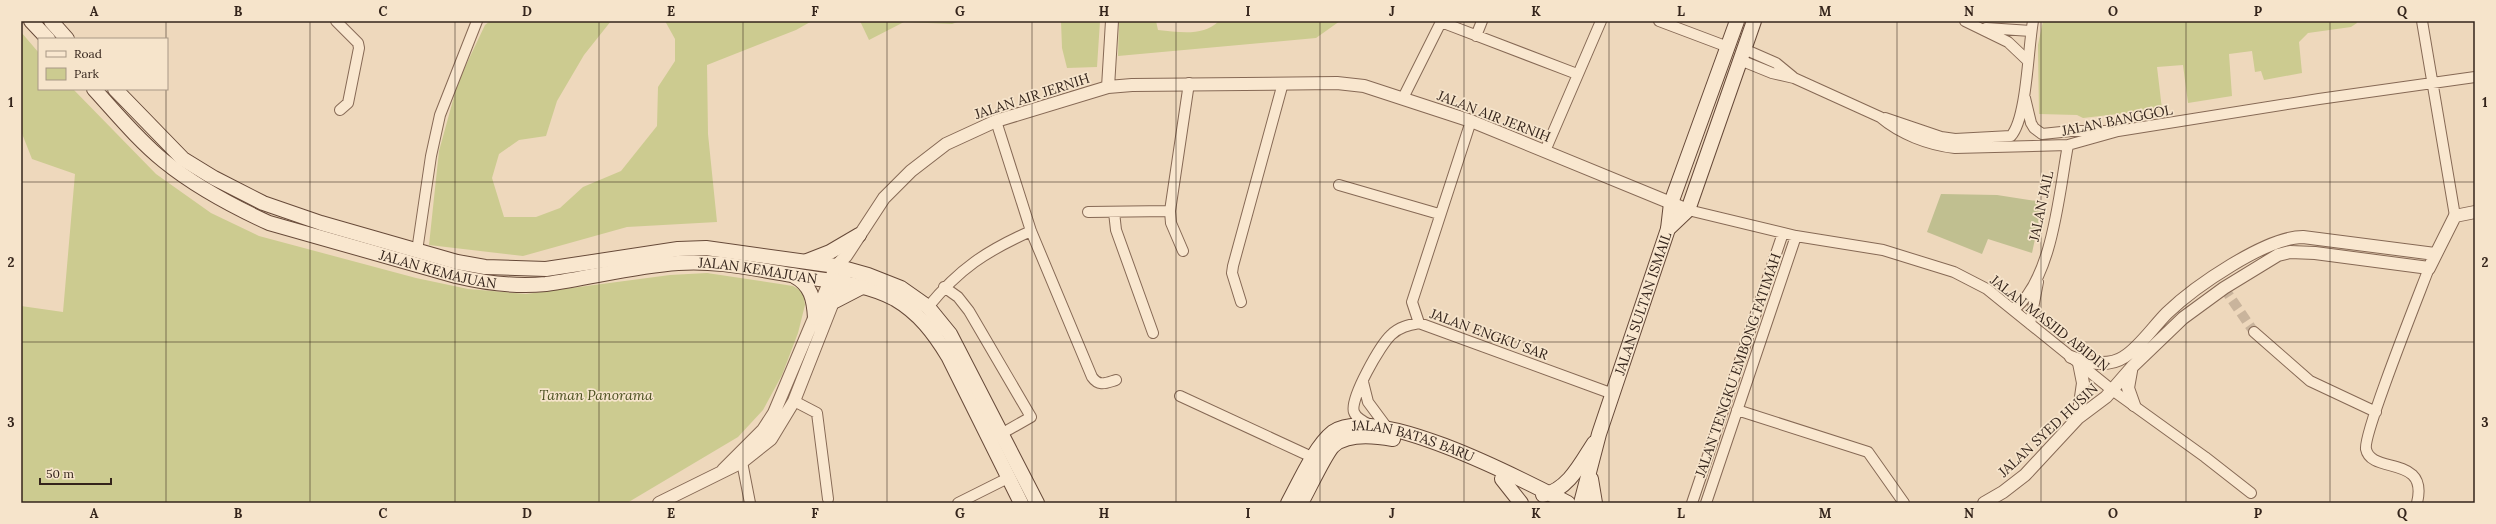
<svg xmlns="http://www.w3.org/2000/svg" width="2496" height="524" viewBox="0 0 2496 524" font-family="Lora,serif">
  <rect width="100%" height="100%" fill="#eed8bc"/>
  <path fill="#cccb90" d="M490 21H611L584 55 557 101 546 136 519 140 499 154 492 178 504 217H536L560 208 583 187 621 171 657 126 658 87 675 61V39L665 21H812L796 30 707 65 708 134 717 222 627 227 523 256 429 245 439 151 458 82 485 25Z
    M860 21H960L952 24 904 22 869 40Z
    M1061 21H1100L1097 67 1067 68 1062 48Z
    M1119 21H1156L1158 30C1179 32 1203 37 1219 21H1340L1316 38 1118 56Z
    M2043 21H2356L2357 23 2351 27 2308 33 2299 42 2302 73 2264 80 2261 71 2255 72 2252 51 2229 54 2232 96 2188 103 2183 65 2157 67 2162 109 2083 118 2077 115 2039 114 2038 45Z
    M21 32 39 53V89H73L156 174 211 213 259 236 416 278 468 289 526 294 670 275 707 273 793 286 803 292 805 305 798 333 782 375 763 410 738 437 627 503H21V306L63 312 75 174 32 159 21 131Z"/>
  <path fill="#c0bf90" d="M1941 194 1997 195 2043 202 2032 253 1988 239 1982 254 1927 232Z"/>
  <g fill="none" stroke-linecap="round" stroke-linejoin="round">
    <path stroke="#c9b49c" stroke-width="10" stroke-dasharray="10 5" stroke-linecap="butt" d="M2224 288 2254 332"/>
    <defs>
      <path id="minor" d="M336 21 358 43 359 48 348 103 340 110
        M1659 21 1728 47
        M1965 21 2008 42 2027 60
        M2422 21 2455 216
        M1986 28 2031 31
        M1476 36 1482 21
        M1744 49 1776 63 1793 77
        M1740 60 1772 73 1794 78 1880 117C1900 134 1928 145 1955 148L2068 145 2118 131 2319 99 2475 77
        M1403 98 1441 22 1577 74
        M2025 98 2031 123 2034 128 2042 134 2071 131H2106
        M1885 118 1941 137 1955 139 2011 136C2027 118 2028 48 2033 21
        M996 121 1031 231 1092 377C1099 387 1106 383 1116 380
        M1471 121 1412 302 1419 323 1613 394
        M1545 151 1601 21
        M1339 185 1439 214
        M1688 210 1796 236 1883 250 1954 272 1987 289 2112 390 2205 457 2251 493
        M1088 212 1170 211
        M1114 212 1116 230 1153 333
        M417 251 431 156 440 115 477 21
        M1183 251 1171 223 1170 211 1189 83
        M944 287 958 297 969 311 1031 417 1001 434
        M1241 302 1232 273 1233 266 1283 83
        M928 307C959 269 986 251 1031 231
        M2013 310C2053 280 2059 192 2068 145
        M2030 324 2038 282
        M2254 332 2310 381 2376 412
        M1363 382 1368 402 1388 429
        M1180 396 1314 458
        M794 401 817 413 828 499
        M1737 410 1868 452 1904 503
        M1370 425C1364 422 1356 418 1354 412 1349 399 1381 344 1391 335 1399 327 1409 325 1419 323
        M742 462 750 503
        M958 503 1008 478
        M1692 503 1783 233
        M1706 503 1796 236
        M2417 503C2429 454 2371 475 2366 449 2363 434 2420 292 2429 268"/>
      <path id="tertiary" d="M1108 87 1112 21
        M2071 357C2087 363 2109 367 2124 357 2139 348 2154 326 2167 313 2194 287 2266 237 2303 237L2435 254
        M2131 371 2128 388 2134 405
        M2078 418 2083 383 2079 363
        M723 470 763 430 774 413 836 266 846 256 884 198 911 171 946 144 996 121 1108 87 1132 85 1337 83 1364 86 1471 121 1688 210
        M659 503 742 462 771 439 794 401 844 274
        M1984 503 2003 492 2025 475 2078 418 2106 397 2133 366 2183 318 2224 288 2278 255 2290 252 2315 253 2429 268 2455 216 2475 212"/>
      <g id="secondary">
        <path d="M31 21 48 39"/>
        <path d="M51 21 67 39"/>
        <path id="s1" d="M94 89C116 113 138 140 164 161 196 187 232 206 269 223L456 276C485 283 516 287 546 284 590 278 634 266 678 263 717 260 754 269 792 275 826 281 863 282 895 299 919 313 934 333 948 356L1021 503"/>
        <path d="M115 89 183 159 214 178 263 203 321 223 457 262 485 267 546 269 678 249 706 248 836 266 868 275 901 288 928 307 950 334 1037 503"/>
        <path d="M1668 229 1671 203 1737 21"/>
        <path d="M807 261 830 252 859 235"/>
        <path d="M794 276C811 285 814 299 815 318"/>
        <path d="M835 301 862 287"/>
        <path d="M1502 479 1521 503"/>
        <path d="M1591 479 1595 503"/>
        <path d="M1543 495C1568 490 1581 463 1594 443"/>
        <path id="s2" d="M1288 503C1299 483 1315 446 1333 432 1376 402 1525 481 1568 503"/>
        <path d="M1301 503C1308 491 1325 454 1333 446 1347 433 1376 436 1393 439"/>
        <path id="s3" d="M1581 503 1599 434 1668 229 1688 210 1754 21"/>
      </g>
    </defs>
    <use href="#minor" stroke="#866955" stroke-width="12"/>
    <use href="#tertiary" stroke="#866955" stroke-width="14"/>
    <use href="#secondary" stroke="#674a39" stroke-width="16"/>
    <use href="#minor" stroke="#f9e7cf" stroke-width="10"/>
    <use href="#tertiary" stroke="#f9e7cf" stroke-width="12"/>
    <use href="#secondary" stroke="#f9e7cf" stroke-width="14"/>
  </g>
  <path fill="none" stroke="#34241b" stroke-width="1" stroke-opacity="0.55" d="M166 21V39M310 21V503M455 21V503M599 21V503M743 21V503M887 21V503M1032 21V503M1176 21V503M1320 21V503M1464 21V503M1609 21V503M1753 21V503M1897 21V503M2041 21V503M2186 21V503M2330 21V503M166 89V503M21 182H2475M21 342H2475"/>
  <g text-anchor="middle" dominant-baseline="central" stroke-width="3.5" stroke-linejoin="round" paint-order="stroke">
    <g font-size="14" fill="#34241b" stroke="#f6e4cb">
      <text transform="translate(1032 96) rotate(-18)">JALAN AIR JERNIH</text>
      <text transform="translate(1494 116) rotate(21)">JALAN AIR JERNIH</text>
      <text transform="translate(2117 120) rotate(-11)">JALAN BANGGOL</text>
      <text transform="translate(2041 206) rotate(-78)">JALAN JAIL</text>
      <text stroke="none"><textPath href="#s1" startOffset="398">JALAN KEMAJUAN</textPath></text>
      <text stroke="none"><textPath href="#s1" startOffset="722">JALAN KEMAJUAN</textPath></text>
      <text stroke="none"><textPath href="#s3" startOffset="209">JALAN SULTAN ISMAIL</textPath></text>
      <text transform="translate(2050 323) rotate(38)">JALAN MASJID ABIDIN</text>
      <text transform="translate(1489 334) rotate(20)">JALAN ENGKU SAR</text>
      <text transform="translate(1738 365) rotate(-71)">JALAN TENGKU EMBONG FATIMAH</text>
      <text transform="translate(2048 430) rotate(-43)">JALAN SYED HUSIN</text>
      <text stroke="none"><textPath href="#s2" startOffset="168">JALAN BATAS BARU</textPath></text>
    </g>
    <g font-size="14" font-style="italic" fill="#4c5121" stroke="#f6e4cb">
      <text x="596" y="395">Taman Panorama</text>
    </g>
  </g>
  <rect width="2496" height="524" fill="none" stroke="#f6e4cb" stroke-width="44"/>
  <rect x="38" y="38" width="130" height="52" fill="#f6e4cb" stroke="#a89785"/>
  <rect x="46" y="51" width="20" height="6" fill="#f9e7cf" stroke="#a89785"/>
  <text x="74" y="58" font-size="12" fill="#34241b">Road</text>
  <rect x="46" y="68" width="20" height="12" fill="#cccb90" stroke="#a89785"/>
  <text x="74" y="78" font-size="12" fill="#34241b">Park</text>
  <path d="M40 478v6h71v-6" fill="none" stroke="#34241b" stroke-width="2"/>
  <text x="46" y="478" font-size="12" fill="#34241b" stroke="#f6e4cb" stroke-width="3" paint-order="stroke">50 m</text>
  <rect x="22" y="22" width="2452" height="480" fill="none" stroke="#34241b" stroke-width="1.5"/>
  <g font-size="13" text-anchor="middle" font-weight="bold" fill="#34241b">
    <text x="94" y="16">A</text>
    <text x="238" y="16">B</text>
    <text x="383" y="16">C</text>
    <text x="527" y="16">D</text>
    <text x="671" y="16">E</text>
    <text x="815" y="16">F</text>
    <text x="960" y="16">G</text>
    <text x="1104" y="16">H</text>
    <text x="1248" y="16">I</text>
    <text x="1392" y="16">J</text>
    <text x="1536" y="16">K</text>
    <text x="1681" y="16">L</text>
    <text x="1825" y="16">M</text>
    <text x="1969" y="16">N</text>
    <text x="2113" y="16">O</text>
    <text x="2258" y="16">P</text>
    <text x="2402" y="16">Q</text>
    <text x="11" y="107">1</text>
    <text x="2485" y="107">1</text>
    <text x="11" y="267">2</text>
    <text x="2485" y="267">2</text>
    <text x="11" y="427">3</text>
    <text x="2485" y="427">3</text>
    <text x="94" y="518">A</text>
    <text x="238" y="518">B</text>
    <text x="383" y="518">C</text>
    <text x="527" y="518">D</text>
    <text x="671" y="518">E</text>
    <text x="815" y="518">F</text>
    <text x="960" y="518">G</text>
    <text x="1104" y="518">H</text>
    <text x="1248" y="518">I</text>
    <text x="1392" y="518">J</text>
    <text x="1536" y="518">K</text>
    <text x="1681" y="518">L</text>
    <text x="1825" y="518">M</text>
    <text x="1969" y="518">N</text>
    <text x="2113" y="518">O</text>
    <text x="2258" y="518">P</text>
    <text x="2402" y="518">Q</text>
  </g>
</svg>
